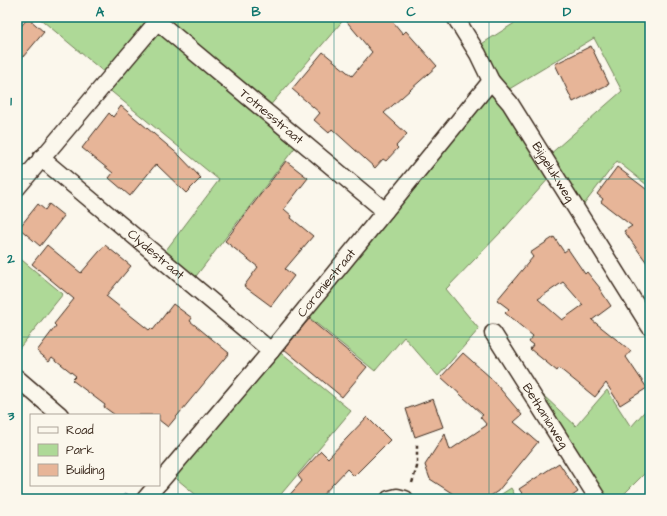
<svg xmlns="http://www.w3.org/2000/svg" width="667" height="516" viewBox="0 0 667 516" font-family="'Architects Daughter',sans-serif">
  <rect width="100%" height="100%" fill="#fbf7ec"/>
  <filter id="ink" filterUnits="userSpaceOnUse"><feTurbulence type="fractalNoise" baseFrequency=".025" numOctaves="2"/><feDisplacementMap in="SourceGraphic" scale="8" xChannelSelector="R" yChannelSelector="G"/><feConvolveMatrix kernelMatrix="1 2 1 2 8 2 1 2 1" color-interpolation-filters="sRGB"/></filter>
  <g filter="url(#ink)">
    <path fill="#aed997" stroke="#74825a" d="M38 17H152L105 73Z
      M167 17H346L268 108 171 29Z
      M524 17H650V182L647 185 617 161 582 207 549 155 622 91 594 38 506 91 480 45Z
      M160 33 297 145 193 280 163 254 219 180 107 88 153 35Z
      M489 95 494 96 501 101 550 177 504 229 446 289 479 329 438 376 404 337 375 371 306 315Z
      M17 256 63 294 17 351Z
      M277 350 351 411 277 499H201L172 475Z
      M607 390 631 427 650 405V468L619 499H604L547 409 543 395 576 426Z
      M511 488 517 499H494Z"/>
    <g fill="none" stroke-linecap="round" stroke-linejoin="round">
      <path stroke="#6a8e98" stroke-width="5.5" d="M123 499 126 496"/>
    </g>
    <path fill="#e7b598" stroke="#3b2a1e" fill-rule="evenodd" d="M343 17H389L403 34 406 31 437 66 384 113 407 134 396 146 398 148 386 161 383 159 375 168 332 129 329 133 314 120 320 113 292 89 323 52 352 76 372 52Z
      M28 18 44 32 17 64V31Z
      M591 46 609 84 573 102 555 64Z
      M121 106 180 156 201 178 186 193 156 164 130 196 109 178 113 173 82 148 109 113 113 117Z
      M286 161 308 178 284 209 292 216 291 218 313 236 285 269 294 276 271 306 244 286 258 267 225 241Z
      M617 167 650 192V267L624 231 632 226 601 202 603 199 597 194Z
      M38 204 45 210 49 204 64 216 40 246 19 228Z
      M554 237 564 252 568 249 585 274 587 272 600 288H599L611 306 592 320 631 351 626 357 647 388 620 405 606 383 595 397 559 368 557 371 530 349 533 345 529 342 533 336 505 313 509 309 497 300 533 257 530 253ZM563 282 583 305 562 320 538 299Z
      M47 245 81 273 105 245 131 266 106 296 149 330 151 328 153 330 173 304 192 318 190 321 229 353 168 427 159 420V415H115L104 407 105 405 72 380 76 376 52 357 49 361 37 351 56 326 54 324 74 299 32 264Z
      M309 319 367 367 342 397 284 349Z
      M463 353 491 378 522 415 514 422 538 442 498 491 486 499H461L430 479 425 465 445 434 450 450 487 425 480 417 483 415 441 377Z
      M433 399 443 427 415 437 406 409Z
      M367 417 390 440 354 476 347 469 319 499H286L302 481 298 476 321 451 328 458Z
      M559 463 578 492 568 499H526L519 489Z"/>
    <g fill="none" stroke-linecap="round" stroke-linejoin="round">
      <defs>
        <g id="minor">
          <path id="s1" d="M455 17 478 54 491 81 510 103 650 327"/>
          <path id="s2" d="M157 21 385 211"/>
          <path id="s3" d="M41 158 271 351"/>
          <path d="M17 188 161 17"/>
          <path id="s4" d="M493 333 598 499"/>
          <path d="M17 378 60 415"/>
          <path id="s5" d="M159 483 271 351 491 81"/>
          <path d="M145 499 157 485"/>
          <path d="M389 499 397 497 405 499"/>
        </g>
      </defs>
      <use href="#minor" stroke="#3b2a1e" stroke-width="19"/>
      <path stroke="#3b2a1e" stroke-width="2.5" stroke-dasharray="4 3" stroke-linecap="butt" d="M412 483 417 467V444"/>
      <use href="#minor" stroke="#fbf7ec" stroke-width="16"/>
    </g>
  </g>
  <path fill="none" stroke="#0f766e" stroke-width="1" stroke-opacity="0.55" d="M178 17V499M334 17V499M489 17V499M17 179H650M17 337H650"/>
  <g text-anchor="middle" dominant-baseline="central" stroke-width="3" stroke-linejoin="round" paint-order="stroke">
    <g font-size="13" fill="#3b2a1e" stroke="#fbf7ec">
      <text stroke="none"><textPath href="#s2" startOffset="149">Totnesstraat</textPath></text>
      <text stroke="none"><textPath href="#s1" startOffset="184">Bijgelukweg</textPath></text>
      <text stroke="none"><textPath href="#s3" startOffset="150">Clydestraat</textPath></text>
      <text stroke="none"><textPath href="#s5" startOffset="261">Coroniestraat</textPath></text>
      <text stroke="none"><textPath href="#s4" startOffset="98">Bethaniaweg</textPath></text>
    </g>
  </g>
  <rect width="667" height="516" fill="none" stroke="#fbf7ec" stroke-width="44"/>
  <rect x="30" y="414" width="130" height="72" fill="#fbf7ec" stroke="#aea59a"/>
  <rect x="38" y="427" width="20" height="6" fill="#fbf7ec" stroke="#aea59a"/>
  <text x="66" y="434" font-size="12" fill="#3b2a1e">Road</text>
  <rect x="38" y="444" width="20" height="12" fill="#aed997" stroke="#aea59a"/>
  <text x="66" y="454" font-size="12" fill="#3b2a1e">Park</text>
  <rect x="38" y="464" width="20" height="12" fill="#e7b598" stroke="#aea59a"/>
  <text x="66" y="474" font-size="12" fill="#3b2a1e">Building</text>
  <rect x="22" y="22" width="623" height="472" fill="none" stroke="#0f766e" stroke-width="1.5"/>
  <g font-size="13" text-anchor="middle" font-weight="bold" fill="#0f766e">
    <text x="100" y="16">A</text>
    <text x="256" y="16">B</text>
    <text x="411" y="16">C</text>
    <text x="567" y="16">D</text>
    <text x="11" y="105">1</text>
    <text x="11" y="263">2</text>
    <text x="11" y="420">3</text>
  </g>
</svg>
